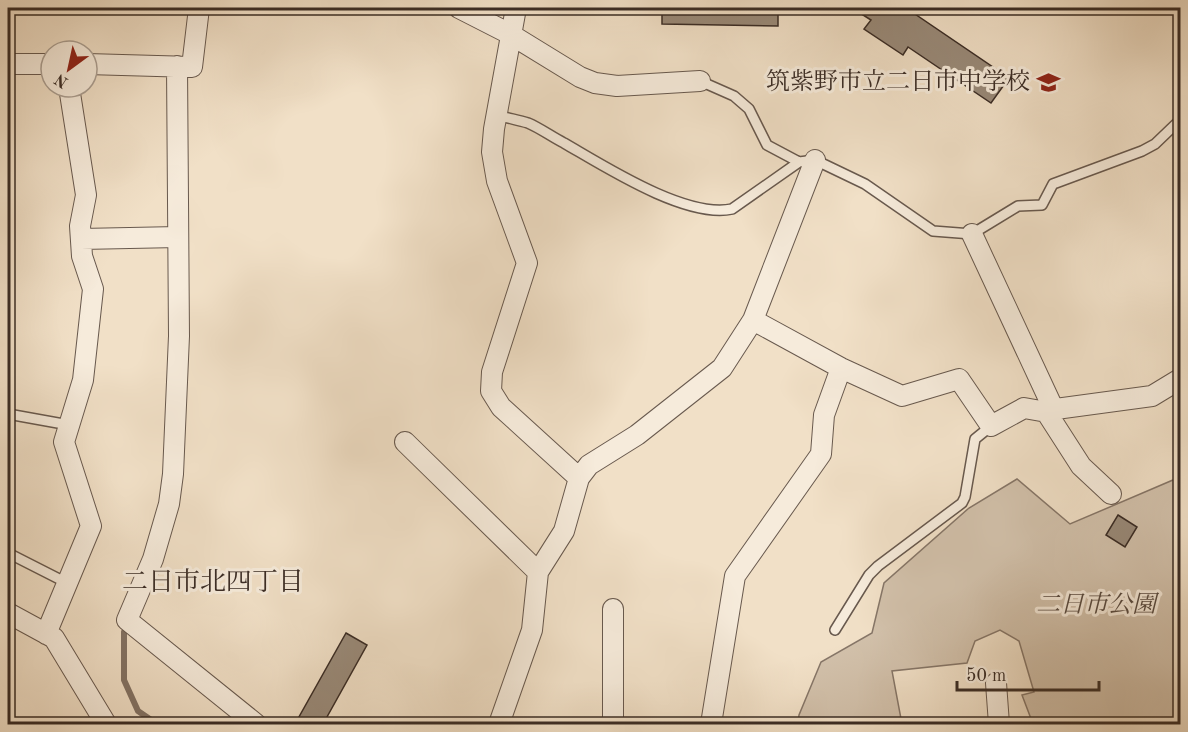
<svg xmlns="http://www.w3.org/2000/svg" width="1188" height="732" viewBox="0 0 1188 732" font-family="'Old Standard TT','Noto Serif JP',serif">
  <rect width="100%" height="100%" fill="#f1e0c7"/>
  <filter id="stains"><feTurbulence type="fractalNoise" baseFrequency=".00333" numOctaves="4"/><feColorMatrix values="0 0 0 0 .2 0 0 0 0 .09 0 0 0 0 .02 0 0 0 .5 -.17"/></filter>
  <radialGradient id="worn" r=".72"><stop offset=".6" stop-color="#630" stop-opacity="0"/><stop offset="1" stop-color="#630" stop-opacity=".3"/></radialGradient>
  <path fill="#d2c1ab" stroke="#867668" stroke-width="1.5" d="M1180 477V724H1033L1022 695 1034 692 1019 641 1000 630 975 641 967 663 892 671 902 724H798L799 715 821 662 872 633 884 583 969 508 1017 479 1070 524Z"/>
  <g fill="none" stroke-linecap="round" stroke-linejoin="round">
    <path stroke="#837365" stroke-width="6" d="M124 632V680L138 711 157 724"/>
  </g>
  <path fill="#998a79" stroke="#3a2c25" stroke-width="1.5" d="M662 8H778V26L662 24Z
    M852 8H906L1009 78 991 103 908 47 903 55 864 29 871 20Z
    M1118 515 1137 527 1125 547 1106 535Z
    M346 633 367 645 323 724H295Z"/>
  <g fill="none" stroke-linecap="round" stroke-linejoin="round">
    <defs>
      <path id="lane" d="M700 81 734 96 749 109 767 145 799 162
        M497 115C507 118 518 120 528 123 540 128 552 137 564 143 604 166 686 219 732 209L799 162 815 160 865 184 933 231 972 234 1018 206 1042 205 1053 184 1142 151 1155 144 1180 120
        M8 414 69 425
        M8 553 69 584
        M835 630 869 575 878 566 962 503 965 497 975 439 991 426"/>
      <path id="street" d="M459 8 510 34 580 77 595 83 617 86 700 81
        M516 8 494 129 492 152 497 181 527 263 492 372 491 391 501 407 579 478
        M8 64H51
        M87 64 192 67 199 8
        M177 66 179 336 173 474 169 504 153 559 127 620 256 724
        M972 234 1053 408
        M81 239 178 237
        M753 320 841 368 902 396 959 379 991 426 1024 408 1041 411 1152 396 1180 379
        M1045 410 1081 466 1111 494
        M405 442 538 572
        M8 613 54 638 106 724
        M46 634 91 526 64 442 83 380 93 289 82 256 80 226 86 195 69 87
        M996 683 999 724
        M499 724 532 630 538 572 564 531 579 478 589 465 637 435 722 368 753 320 815 160
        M613 724V609
        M711 724 735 576 821 454 824 415 841 368"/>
    </defs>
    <use href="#lane" stroke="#68594e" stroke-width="12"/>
    <use href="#street" stroke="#68594e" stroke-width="22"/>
    <use href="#lane" stroke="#f6ebdb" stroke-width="9"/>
    <use href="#street" stroke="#f6ebdb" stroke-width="20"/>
  </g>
  <defs>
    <symbol id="school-bare" viewBox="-9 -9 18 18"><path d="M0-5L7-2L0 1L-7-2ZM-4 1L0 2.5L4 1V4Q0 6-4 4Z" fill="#8f2418" stroke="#f6ebdb" stroke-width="2.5" paint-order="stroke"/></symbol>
  </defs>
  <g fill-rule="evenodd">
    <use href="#school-bare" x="1032" y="66" width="33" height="33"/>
  </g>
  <g text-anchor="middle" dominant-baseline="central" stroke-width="6" stroke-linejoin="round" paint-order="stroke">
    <g font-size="24" fill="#3a2c25" stroke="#f6ebdb" text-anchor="end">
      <text x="1030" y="83">筑紫野市立二日市中学校</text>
    </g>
    <g font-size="24" font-style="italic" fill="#584a40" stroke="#f6ebdb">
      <text x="1096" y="606">二日市公園</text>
    </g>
    <g font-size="26" fill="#3a2c25" stroke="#f6ebdb">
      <text x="213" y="583">二日市北四丁目</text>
    </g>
  </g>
  <rect width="1188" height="732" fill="none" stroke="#f1e0c7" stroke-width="30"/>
  <rect x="9" y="9" width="1170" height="714" fill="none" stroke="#3a2c25" stroke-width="3"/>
  <rect x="15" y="15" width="1158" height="702" fill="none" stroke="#3a2c25" stroke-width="1.5"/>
  <g transform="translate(69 69) rotate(213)"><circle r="28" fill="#f6ebdb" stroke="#ab9f92" stroke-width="1.5"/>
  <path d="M0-4.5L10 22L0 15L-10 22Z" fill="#8f2418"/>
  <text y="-9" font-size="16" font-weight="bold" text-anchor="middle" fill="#3a2c25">N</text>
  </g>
  <path d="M957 681v9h142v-9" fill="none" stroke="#3a2c25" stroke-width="3"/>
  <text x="966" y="681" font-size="18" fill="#3a2c25" stroke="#f6ebdb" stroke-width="4.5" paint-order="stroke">50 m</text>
  <rect width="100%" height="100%" filter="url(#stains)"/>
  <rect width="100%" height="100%" fill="url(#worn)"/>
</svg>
